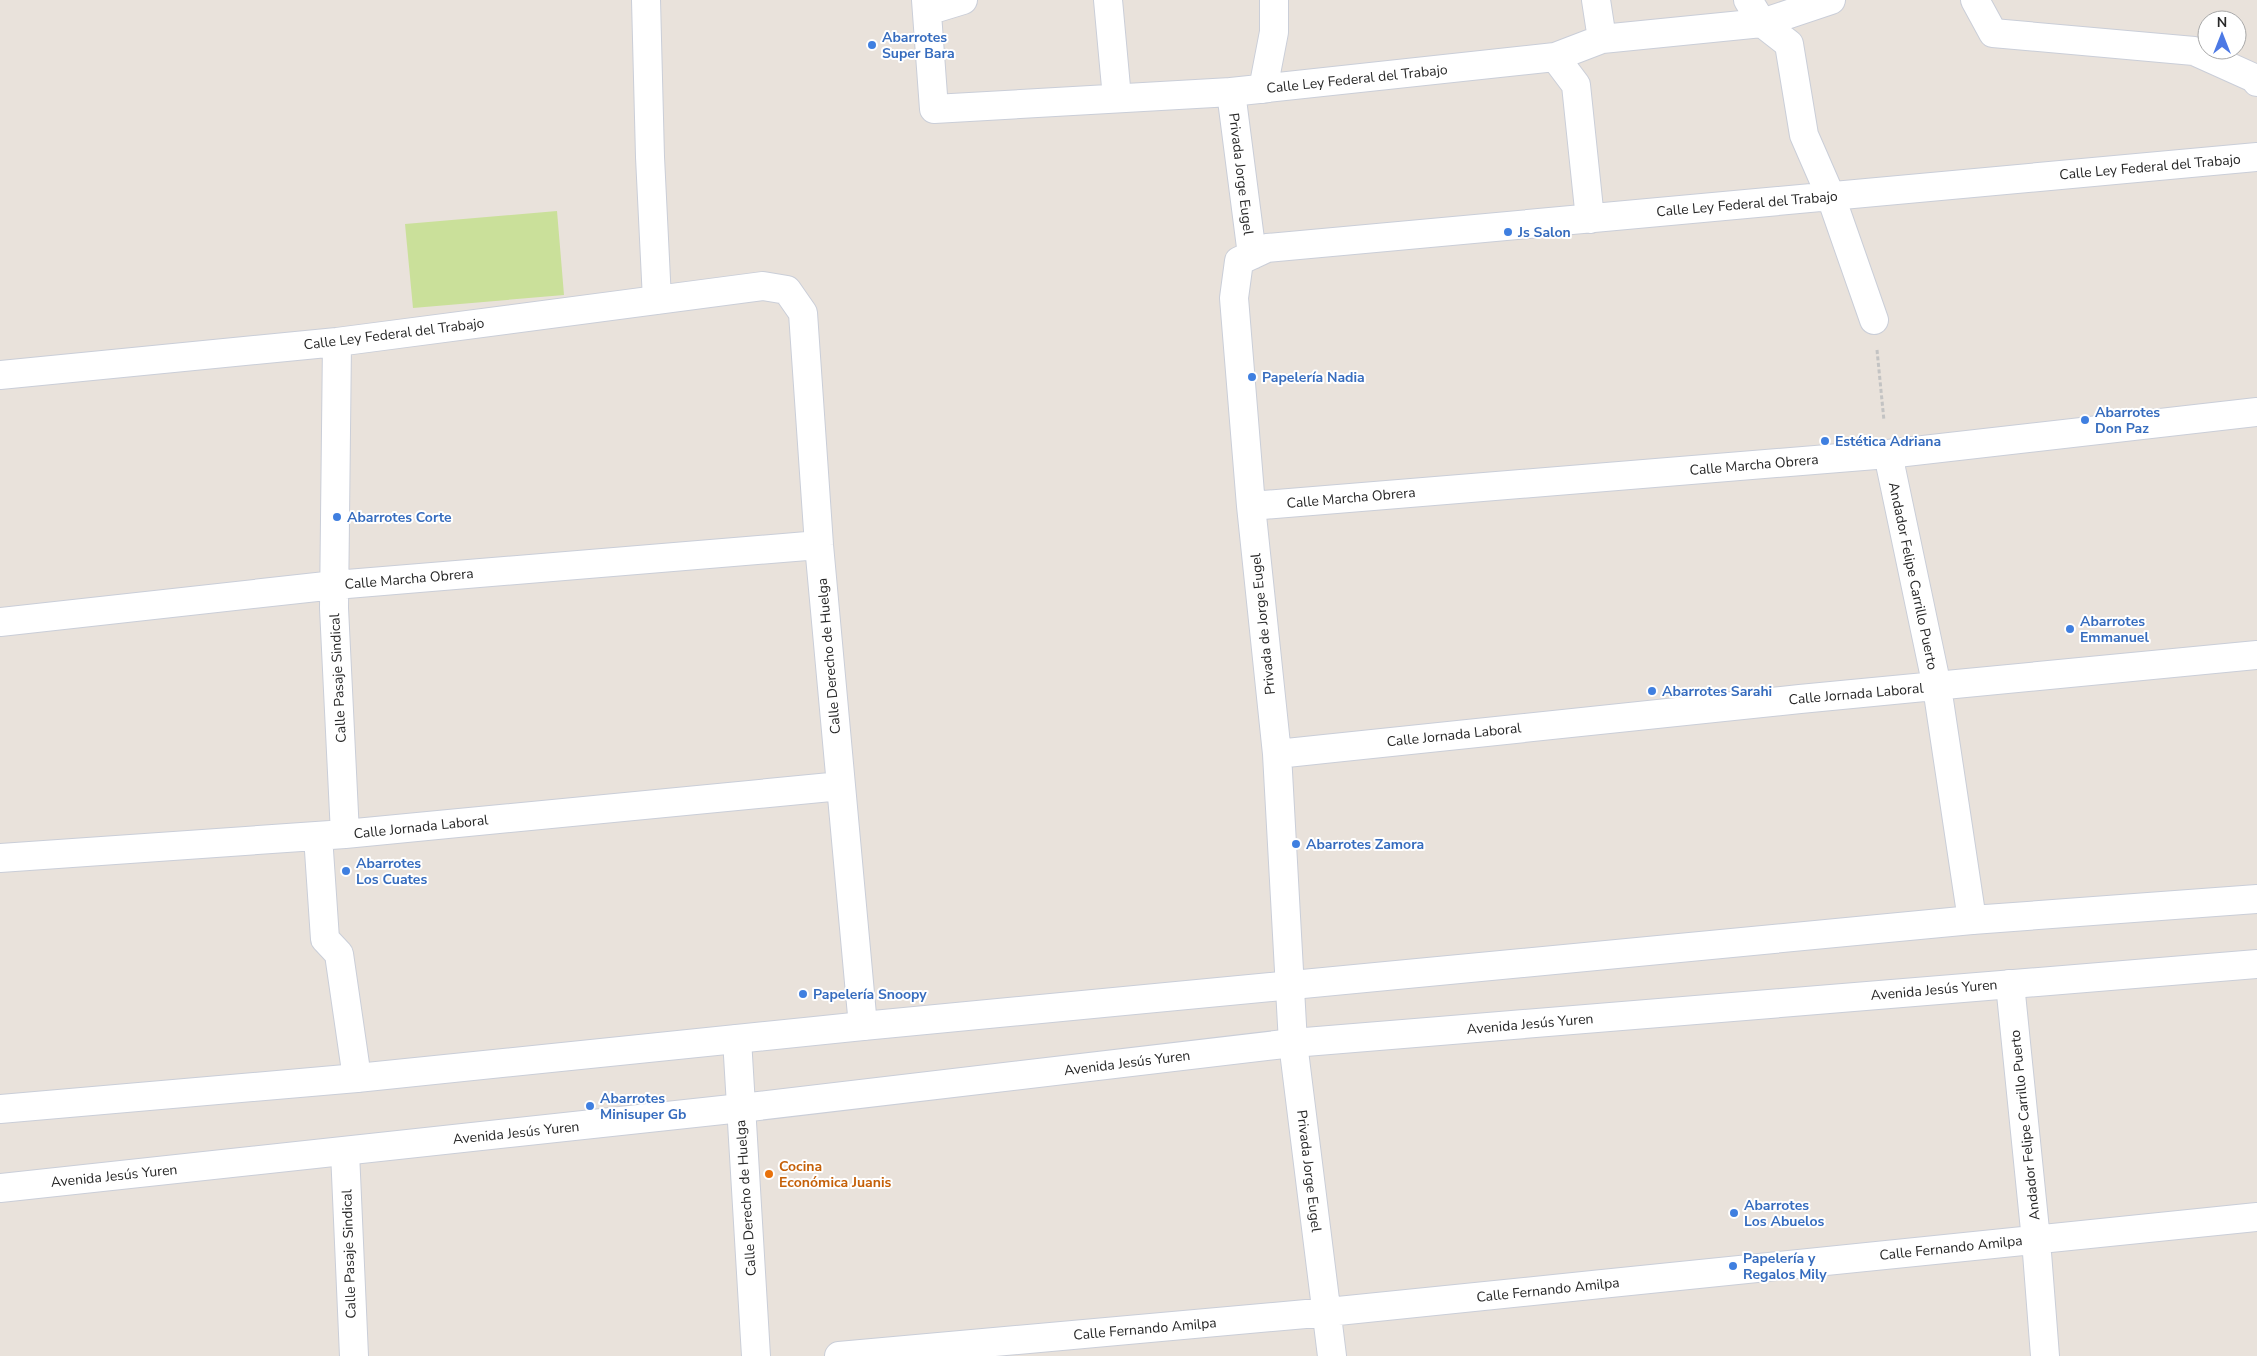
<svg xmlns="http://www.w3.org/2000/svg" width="2257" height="1356" viewBox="0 0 2257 1356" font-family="'Nunito Sans',sans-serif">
  <rect width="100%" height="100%" fill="#e9e2db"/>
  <path fill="#cae09a" d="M557 211 564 295 413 308 405 224Z"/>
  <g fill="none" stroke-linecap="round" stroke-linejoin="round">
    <defs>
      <path id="street" d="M646 0 650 157 657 300
        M926 0 934 109 1231 92 1555 57 1602 39 1762 23 1831 0
        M1108 0 1117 98
        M1596 0 1602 39
        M1748 0 1762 23 1789 44 1804 135 1831 197 1874 320
        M1975 0 1993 33 2194 51 2254 78 2257 82
        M927 11 963 0
        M1555 57 1576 85 1590 219
        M1263 89 1274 32V0
        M1231 92 1252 255
        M337 342 334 608 345 834
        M0 375 337 342 763 286 787 290 803 313 819 545 863 1026
        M1888 454 1937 687 1972 920
        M1251 506 1888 454 2257 412
        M0 622 335 585 819 545
        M1277 754 1800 699 2257 655
        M318 836 325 939 339 954 357 1078
        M0 858 345 834 841 786
        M2010 984 2036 1240 2045 1356
        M737 1039 756 1356
        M345 1152 354 1356
        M839 1356 1328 1312 2257 1217
        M1332 1356 1293 1043 1277 754 1251 506 1234 298 1239 261 1267 248 2257 157"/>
      <path id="secondary" d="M0 1109 357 1078 863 1026 1972 920 2257 899
        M0 1188 741 1108 1293 1043 2257 964"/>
    </defs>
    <use href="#street" stroke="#caced8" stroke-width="30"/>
    <use href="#secondary" stroke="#caced8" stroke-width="30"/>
    <path stroke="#c3c3c3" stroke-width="3" stroke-dasharray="4 2.5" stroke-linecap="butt" d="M1877 350 1884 421"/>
    <use href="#street" stroke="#fff" stroke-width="28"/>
    <use href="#secondary" stroke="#fff" stroke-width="28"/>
  </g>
  <g fill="#3f7fe0" stroke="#fff" stroke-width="2">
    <circle cx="872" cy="45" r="5"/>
    <circle cx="1508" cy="232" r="5"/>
    <circle cx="1252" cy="377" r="5"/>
    <circle cx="2085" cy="420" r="5"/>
    <circle cx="1825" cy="441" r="5"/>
    <circle cx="337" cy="517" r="5"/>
    <circle cx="2070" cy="629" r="5"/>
    <circle cx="1652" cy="691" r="5"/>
    <circle cx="1296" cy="844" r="5"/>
    <circle cx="346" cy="871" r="5"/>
    <circle cx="803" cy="994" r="5"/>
    <circle cx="590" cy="1106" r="5"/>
    <circle cx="1734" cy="1213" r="5"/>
    <circle cx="1733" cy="1266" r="5"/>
  </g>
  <circle fill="#e8710a" stroke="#fff" stroke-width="2" cx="769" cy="1174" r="5"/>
  <g text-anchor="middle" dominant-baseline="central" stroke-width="4" stroke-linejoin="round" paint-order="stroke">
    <g font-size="14" font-weight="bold" fill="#366cbe" stroke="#fff" text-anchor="start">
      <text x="882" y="37">Abarrotes<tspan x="882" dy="16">Super Bara</tspan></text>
      <text x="1518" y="232">Js Salon</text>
      <text x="1262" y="377">Papelería Nadia</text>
      <text x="2095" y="412">Abarrotes<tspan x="2095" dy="16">Don Paz</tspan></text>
      <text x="1835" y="441">Estética Adriana</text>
      <text x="347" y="517">Abarrotes Corte</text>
      <text x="2080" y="621">Abarrotes<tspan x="2080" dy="16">Emmanuel</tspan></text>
      <text x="1662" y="691">Abarrotes Sarahi</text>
      <text x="1306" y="844">Abarrotes Zamora</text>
      <text x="356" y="863">Abarrotes<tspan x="356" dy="16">Los Cuates</tspan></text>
      <text x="813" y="994">Papelería Snoopy</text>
      <text x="600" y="1098">Abarrotes<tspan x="600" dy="16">Minisuper Gb</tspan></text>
      <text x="1744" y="1205">Abarrotes<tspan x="1744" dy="16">Los Abuelos</tspan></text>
      <text x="1743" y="1258">Papelería y<tspan x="1743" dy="16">Regalos Mily</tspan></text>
    </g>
    <g font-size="14" fill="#282828" stroke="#fff">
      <text transform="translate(1357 79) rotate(-6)">Calle Ley Federal del Trabajo</text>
      <text transform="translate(2150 167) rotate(-5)">Calle Ley Federal del Trabajo</text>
      <text transform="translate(1241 174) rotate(83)">Privada Jorge Eugel</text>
      <text transform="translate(1747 204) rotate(-5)">Calle Ley Federal del Trabajo</text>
      <text transform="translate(394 334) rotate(-7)">Calle Ley Federal del Trabajo</text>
      <text transform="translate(1754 465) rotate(-5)">Calle Marcha Obrera</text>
      <text transform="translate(1351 498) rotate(-5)">Calle Marcha Obrera</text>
      <text transform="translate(1913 576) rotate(78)">Andador Felipe Carrillo Puerto</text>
      <text transform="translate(409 579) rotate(-5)">Calle Marcha Obrera</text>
      <text transform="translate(1263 624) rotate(-96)">Privada de Jorge Eugel</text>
      <text transform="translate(829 656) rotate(-95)">Calle Derecho de Huelga</text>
      <text transform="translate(338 678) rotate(-93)">Calle Pasaje Sindical</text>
      <text transform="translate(1856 694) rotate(-5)">Calle Jornada Laboral</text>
      <text transform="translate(1454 735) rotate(-6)">Calle Jornada Laboral</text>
      <text transform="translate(421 827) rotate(-6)">Calle Jornada Laboral</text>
      <text transform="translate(1934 990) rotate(-5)">Avenida Jesús Yuren</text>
      <text transform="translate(1530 1024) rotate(-5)">Avenida Jesús Yuren</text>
      <text transform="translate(1127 1063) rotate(-7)">Avenida Jesús Yuren</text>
      <text transform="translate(2025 1125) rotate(-96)">Andador Felipe Carrillo Puerto</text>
      <text transform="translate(516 1133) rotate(-6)">Avenida Jesús Yuren</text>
      <text transform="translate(1309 1171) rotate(83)">Privada Jorge Eugel</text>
      <text transform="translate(114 1176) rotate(-6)">Avenida Jesús Yuren</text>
      <text transform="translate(746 1198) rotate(-94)">Calle Derecho de Huelga</text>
      <text transform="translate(1951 1248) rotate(-6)">Calle Fernando Amilpa</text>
      <text transform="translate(349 1254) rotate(-92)">Calle Pasaje Sindical</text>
      <text transform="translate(1548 1290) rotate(-6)">Calle Fernando Amilpa</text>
      <text transform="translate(1145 1329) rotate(-5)">Calle Fernando Amilpa</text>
    </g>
    <g font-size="14" font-weight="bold" fill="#c56008" stroke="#fff" text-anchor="start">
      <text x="779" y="1166">Cocina<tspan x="779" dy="16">Económica Juanis</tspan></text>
    </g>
  </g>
  <g transform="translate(2222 35)"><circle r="24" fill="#ffffff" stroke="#a9a9a9"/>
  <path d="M0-4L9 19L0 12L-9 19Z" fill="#4c79e5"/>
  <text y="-8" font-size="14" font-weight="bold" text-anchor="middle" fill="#282828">N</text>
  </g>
</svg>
